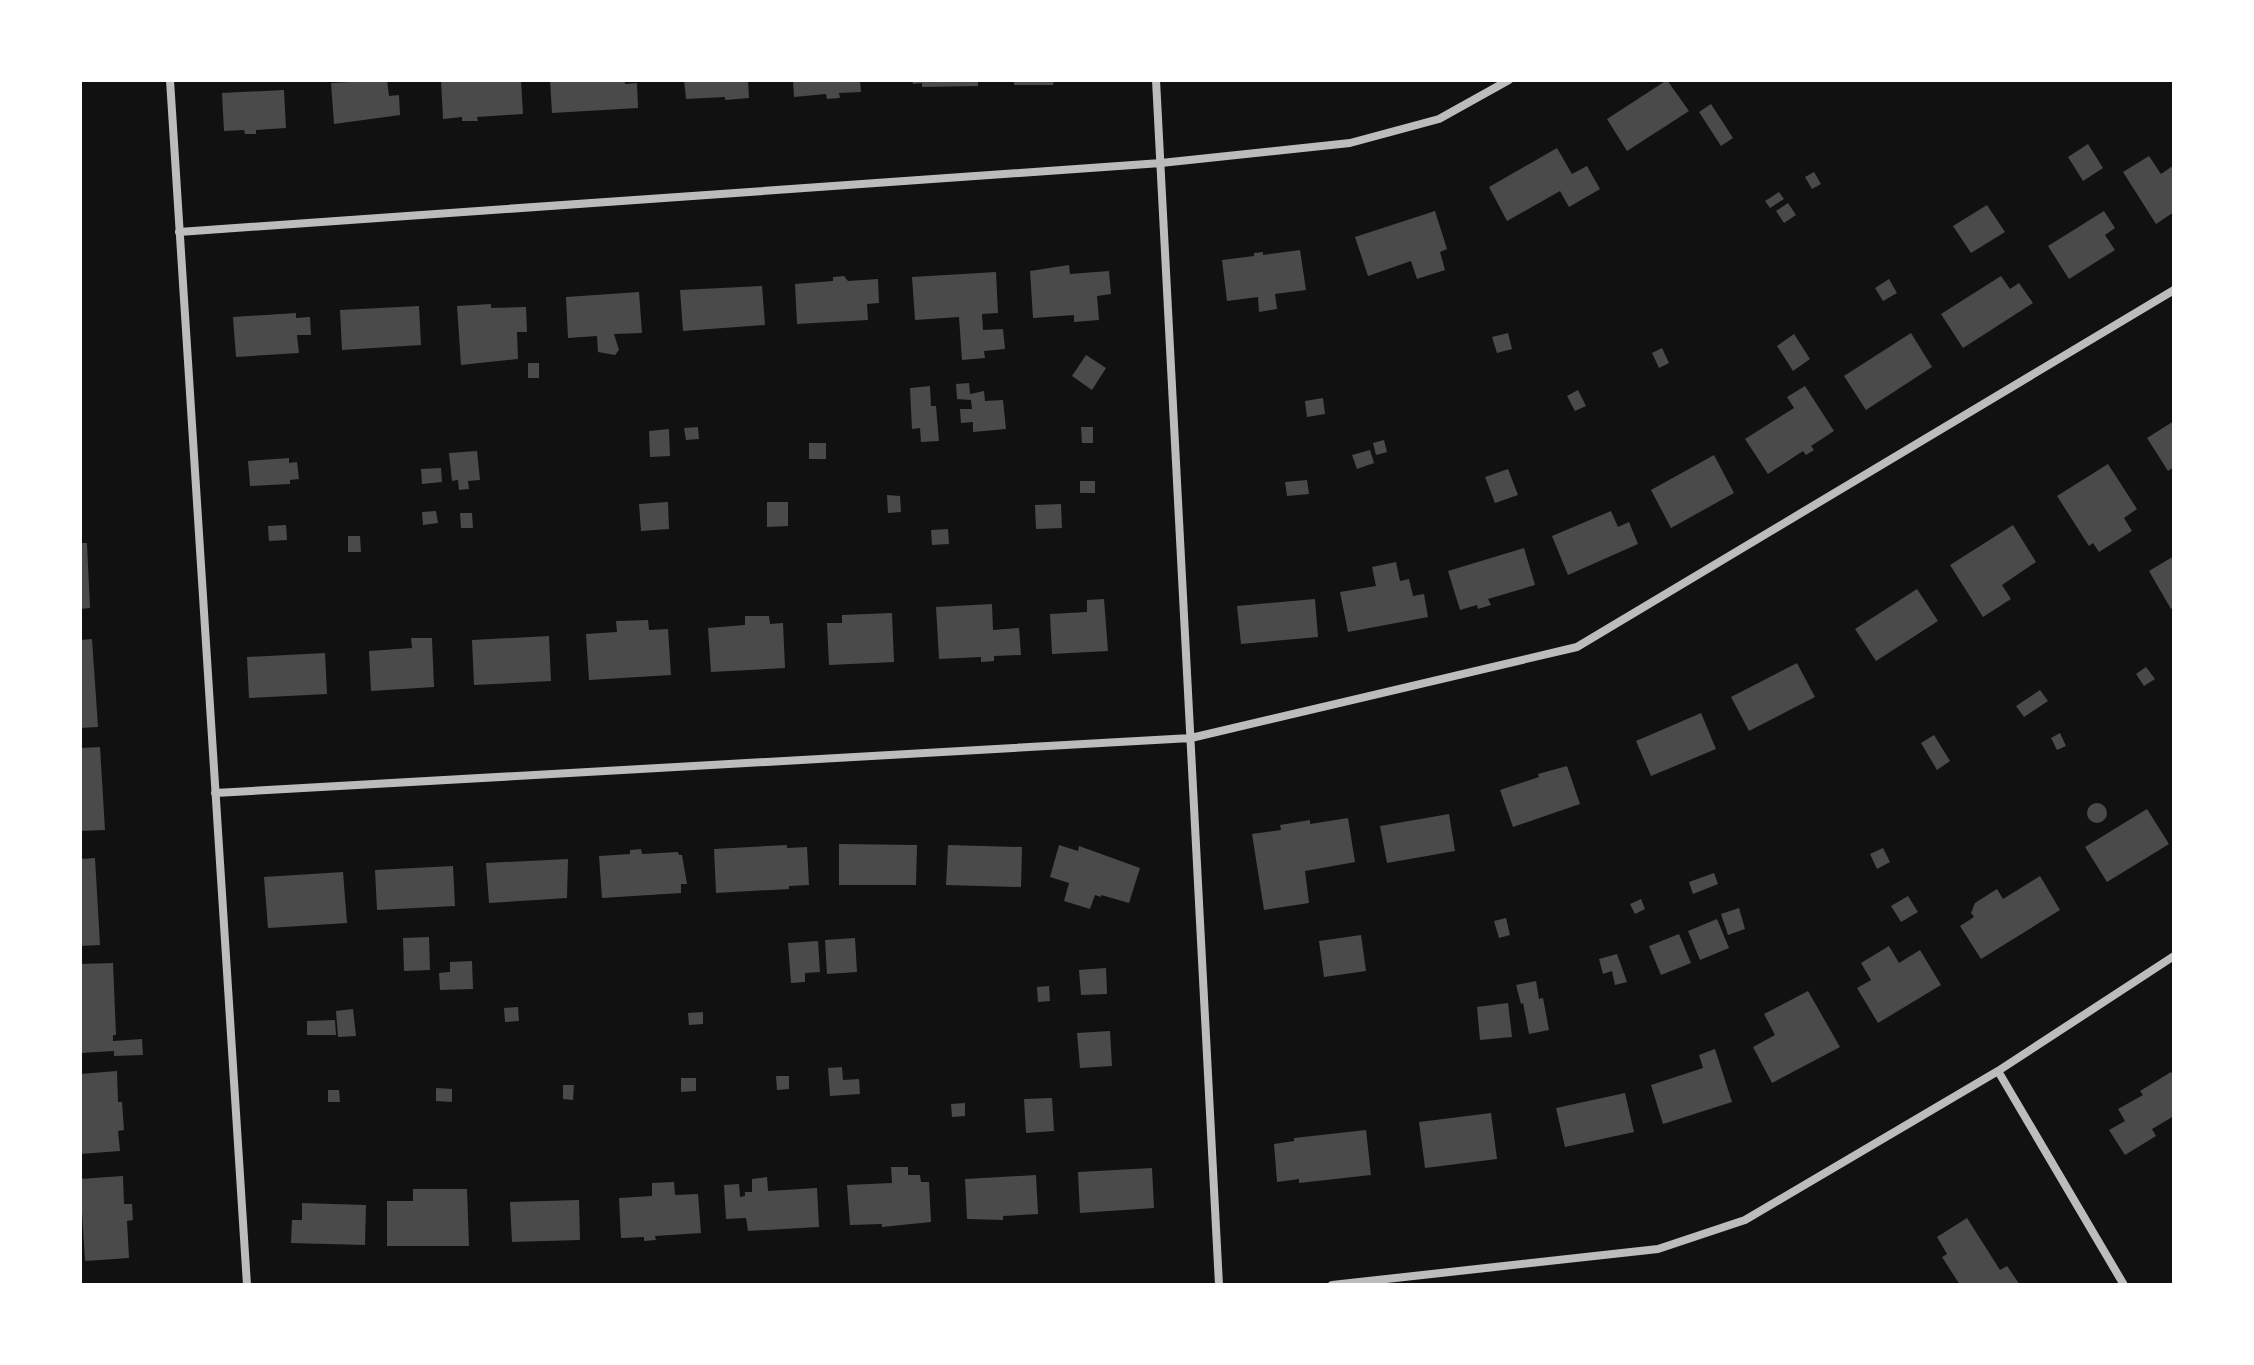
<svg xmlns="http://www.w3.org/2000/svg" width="2254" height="1365" viewBox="0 0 2254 1365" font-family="Inter,sans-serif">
  <rect width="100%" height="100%" fill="#111"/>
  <path fill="#4a4a4a" d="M387 80 389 96 399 95 400 115 334 124 331 83Z
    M441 80H521L523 114 477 117 478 121H462V117L443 119Z
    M550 80H625V84L637 83 638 108 552 113Z
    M684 80H748L749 98 725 100V97L686 99Z
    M793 80H860L861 92 839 93 840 98 827 99 826 94 794 97Z
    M912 80H978V86L922 87V83L913 84Z
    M1014 80H1054L1053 85H1014Z
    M1667 80 1689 111 1627 151 1607 119Z
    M284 90 286 128 256 130V134H245L244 130 224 131 222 93Z
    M1711 104 1733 138 1721 146 1699 112Z
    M2088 144 2103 168 2083 181 2068 157Z
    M1557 148 1572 174 1587 166 1600 189 1569 207 1560 191 1507 221 1489 187Z
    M2149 156 2161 174 2174 165V212L2156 224 2123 172Z
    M1814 172 1821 184 1812 189 1805 177Z
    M1779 192 1784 199 1770 208 1765 201Z
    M1788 203 1796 215 1784 223 1776 211Z
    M1987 205 2005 232 1971 253 1953 226Z
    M1435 211 1447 249 1440 252 1445 270 1417 279 1411 261 1368 276 1355 237Z
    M2104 211 2115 228 2105 235 2115 250 2069 279 2048 246Z
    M1300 250 1306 290 1275 294 1277 309 1259 312 1258 297 1227 301 1222 260 1254 256V253L1263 252V255Z
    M1069 265 1070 274 1109 271 1111 294 1097 296 1099 320 1074 322V315L1033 318 1030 271Z
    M996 272 998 313 982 314 983 330 1003 329 1005 349 984 351 985 358 962 360 959 317 915 320 912 277Z
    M844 276 848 281 878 279 879 303 867 304 868 320 797 324 795 284 833 281V277Z
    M2001 276 2010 289 2019 283 2033 303 1963 348 1941 314Z
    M1889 279 1897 293 1883 301 1875 288Z
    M762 286 765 325 683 331 680 290Z
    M639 292 642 333 614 334 619 350 615 355 598 352 597 336 568 338 566 297Z
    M491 304V308L526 307 527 332H517L518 359 461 365 457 306Z
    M419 306 421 345 342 350 340 310Z
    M296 313V318L310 317 311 335H297L299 353 236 357 233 317Z
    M1508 333 1512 349 1497 353 1492 337Z
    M1911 333 1932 367 1866 410 1844 376Z
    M1794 334 1810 359 1793 371 1777 346Z
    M1662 348 1669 363 1659 368 1652 353Z
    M1086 355 1106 368 1092 390 1072 376Z
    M528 363H539V378H528Z
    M969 383 970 394 984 391 985 401 1003 400 1006 429 973 432V422L961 423 960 409H972L971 400 957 399 956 384Z
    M930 386 931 406H936L939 441 921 442 920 428 912 429 910 388Z
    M1805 386 1834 431 1811 446 1814 450 1806 455 1803 451 1768 474 1745 439 1794 408 1787 397Z
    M1578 390 1586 406 1575 411 1567 396Z
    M1323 398 1325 414 1307 417 1305 401Z
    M2174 421V467L2168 471 2147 438Z
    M698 427 699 439 686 440 684 428Z
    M1081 427H1093V443H1082Z
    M669 429 670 456 650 457 649 431Z
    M1384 440 1387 452 1376 455 1373 443Z
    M809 443H826V459H809Z
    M1370 450 1374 463 1357 469 1352 455Z
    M477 451 480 480 468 481 469 489 459 490 458 480 452 481 449 453Z
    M1714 455 1734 493 1671 528 1651 490Z
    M289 458V463L297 462 299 479 290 480V484L250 486 248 461Z
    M2108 464 2137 509 2124 518 2132 531 2099 552 2093 543 2089 546 2057 496Z
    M441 468 442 482 422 484 421 469Z
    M1508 469 1518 495 1495 503 1485 477Z
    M1307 480 1309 494 1287 496 1285 482Z
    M1080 481H1095V493H1080Z
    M887 495 900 496 901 512 888 513Z
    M668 502 669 529 641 531 639 504Z
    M767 502H788V526L767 527Z
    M1061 504 1062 528 1036 529 1035 505Z
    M436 511 438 523 423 525 422 512Z
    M1611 511 1618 527 1629 522 1638 544 1568 575 1552 536Z
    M460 513H472L473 528H461Z
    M286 525 287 540 269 541 268 526Z
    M2013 525 2036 562 2002 585 2011 599 1983 617 1950 565Z
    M948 529 949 544 932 545 931 530Z
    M348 536H360L361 552H348Z
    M80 543H87L90 608 80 609Z
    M1524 548 1535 585 1488 599 1491 605 1478 609 1477 605 1460 610 1448 571Z
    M2174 556V607L2171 609 2149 571Z
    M1396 562 1400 581 1409 579 1413 596 1424 594 1428 617 1348 632 1340 592 1376 586 1372 567Z
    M1917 589 1938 621 1876 661 1855 629Z
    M1104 599 1108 651 1052 654 1050 614 1087 612V600Z
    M1315 599 1318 637 1241 644 1237 606Z
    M992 604 993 630 1019 628 1021 655 994 656V661L981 662V657L939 659 936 607Z
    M892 613 894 662 829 665 827 623H842V615Z
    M745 616H769L770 624 783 623 785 668 711 672 708 628 745 625Z
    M648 620 649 630 668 629 671 675 589 680 586 634 617 632 616 621Z
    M549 636 551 681 474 685 472 640Z
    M411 638H432L434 687 371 691 369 651 412 648Z
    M92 639 98 727 80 728V640Z
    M325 653 327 694 249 698 247 657Z
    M1797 663 1815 697 1749 731 1731 697Z
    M2146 667 2155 679 2144 686 2136 674Z
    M2040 690 2048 701 2024 717 2016 706Z
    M1701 713 1716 749 1651 776 1636 741Z
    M2060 733 2066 746 2057 750 2051 738Z
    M1934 735 1950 761 1937 770 1921 743Z
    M100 747 105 830 80 831V748Z
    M1567 766 1580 804 1513 827 1500 790 1539 777 1538 774Z
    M2087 813a10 10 0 1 1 20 0a10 10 0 1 1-20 0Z
    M2147 809 2169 844 2107 882 2085 847Z
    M1449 814 1455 851 1387 863 1380 826Z
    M1348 818 1355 862 1305 871 1309 903 1264 910 1252 834 1281 830 1280 825 1310 820V824Z
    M839 844 917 845 916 885H839Z
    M787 845V848L807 847 809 885 789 886V889L716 893 714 849Z
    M948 845 1022 847 1021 887 946 885Z
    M1059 845 1078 851 1079 846 1140 868 1129 903 1101 895V897L1095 895 1090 909 1064 901 1069 883 1050 877Z
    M1883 848 1890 862 1877 869 1870 854Z
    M641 849 642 854 678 852 679 855H682L687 884H681V893L602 898 599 856 630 854V850Z
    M95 858 100 945 80 946V859Z
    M568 859 567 898 489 903 486 863Z
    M453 866 455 906 377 910 375 870Z
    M343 872 347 923 268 928 264 877Z
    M1714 873 1718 884 1693 894 1689 882Z
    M2040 876 2060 910 1981 959 1960 926 1974 917 1971 913 1975 903 1997 889 2003 899Z
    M1908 896 1918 912 1901 922 1891 906Z
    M1641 899 1645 909 1635 914 1630 904Z
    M1739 908 1745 929 1728 935 1721 914Z
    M1506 918 1510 935 1499 938 1494 921Z
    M1717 919 1729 948 1700 960 1688 931Z
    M1679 934 1691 963 1661 975 1649 946Z
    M1361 935 1366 971 1324 977 1319 941Z
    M429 937 430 970 404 971 403 938Z
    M855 938 857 972 827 974 825 940Z
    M818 941 820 972 805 973V982L791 983 788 943Z
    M1889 946 1899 963 1920 950 1941 985 1878 1023 1857 988 1871 980 1861 963Z
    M1617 954 1627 982 1615 985 1612 971 1603 974 1599 959Z
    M472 961 473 989 440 990 439 973 450 972V962Z
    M113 963 116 1035H113V1041L142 1039 143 1055 114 1056V1051L81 1053 80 964Z
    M1106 968 1107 994 1081 995 1079 970Z
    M1536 981 1539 999 1543 998 1549 1030 1529 1034 1523 1003 1521 1004 1516 985Z
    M1049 986 1050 1001 1038 1002 1037 987Z
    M1808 991 1840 1047 1772 1083 1753 1047 1775 1035 1764 1014Z
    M1508 1003 1512 1037 1480 1040 1477 1007Z
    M518 1007 519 1021 505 1022 504 1008Z
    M353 1009 356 1036 338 1037 336 1011Z
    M703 1012V1024L689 1025 688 1013Z
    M335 1020 336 1035H307V1021Z
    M1110 1031 1112 1066 1080 1068 1077 1033Z
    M1715 1049 1732 1102 1663 1124 1651 1085 1703 1068 1699 1055Z
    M842 1067 843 1080 859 1079 860 1094 830 1096 828 1068Z
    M117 1071 118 1102H122L124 1130 118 1131 120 1151 80 1154V1074Z
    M2171 1072 2174 1077V1116L2152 1129 2156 1136 2125 1155 2109 1130 2125 1121 2118 1109 2143 1095 2140 1091Z
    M776 1076H789V1089L777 1090Z
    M681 1078H696V1091L681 1092Z
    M563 1085H574L573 1100 563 1099Z
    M436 1088 452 1089V1102L436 1101Z
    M328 1090H339L340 1102H328Z
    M1625 1093 1634 1132 1565 1147 1556 1108Z
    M1052 1098 1054 1131 1026 1133 1024 1099Z
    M965 1103V1116L952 1117 951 1104Z
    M1491 1113 1497 1159 1425 1168 1419 1122Z
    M1366 1130 1371 1175 1299 1183V1179L1277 1182 1274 1144 1294 1141V1138Z
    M891 1167H908V1175H920L921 1182H929L931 1222 882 1227V1224L850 1225 847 1185 892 1183Z
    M1152 1168 1154 1208 1080 1213 1078 1172Z
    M1036 1175 1038 1214 1003 1216V1220L967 1219 965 1179Z
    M123 1176 124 1204H132L133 1220 127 1221 129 1258 85 1261 80 1179Z
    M767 1177 768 1191 817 1188 819 1227 748 1231 746 1218 726 1219 724 1185 739 1184 740 1197 745 1196V1192H752V1179Z
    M674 1182 675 1195 698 1194 701 1233 655 1236 656 1240 644 1241V1237L621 1238 619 1198 652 1196V1183Z
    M413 1189H467L469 1246H387V1201H413Z
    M579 1200 580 1240 512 1242 510 1202Z
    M302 1203 366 1205 365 1245 291 1243 292 1220H302Z
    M1967 1218 2000 1270 2007 1266 2020 1285H1960L1942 1257 1947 1254 1937 1237Z"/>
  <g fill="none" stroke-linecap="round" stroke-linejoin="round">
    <path stroke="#bcbcbc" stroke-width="8" d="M170 80 247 1285
      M1156 80 1219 1285
      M179 232 1161 163 1350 143 1439 119 1509 80
      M215 793 1191 738 1577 647 2174 290
      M1998 1071 2124 1285
      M1332 1285 1658 1249 1745 1220 1998 1071 2174 956"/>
  </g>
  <rect width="2254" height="1365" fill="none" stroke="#ffffff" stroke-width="164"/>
</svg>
